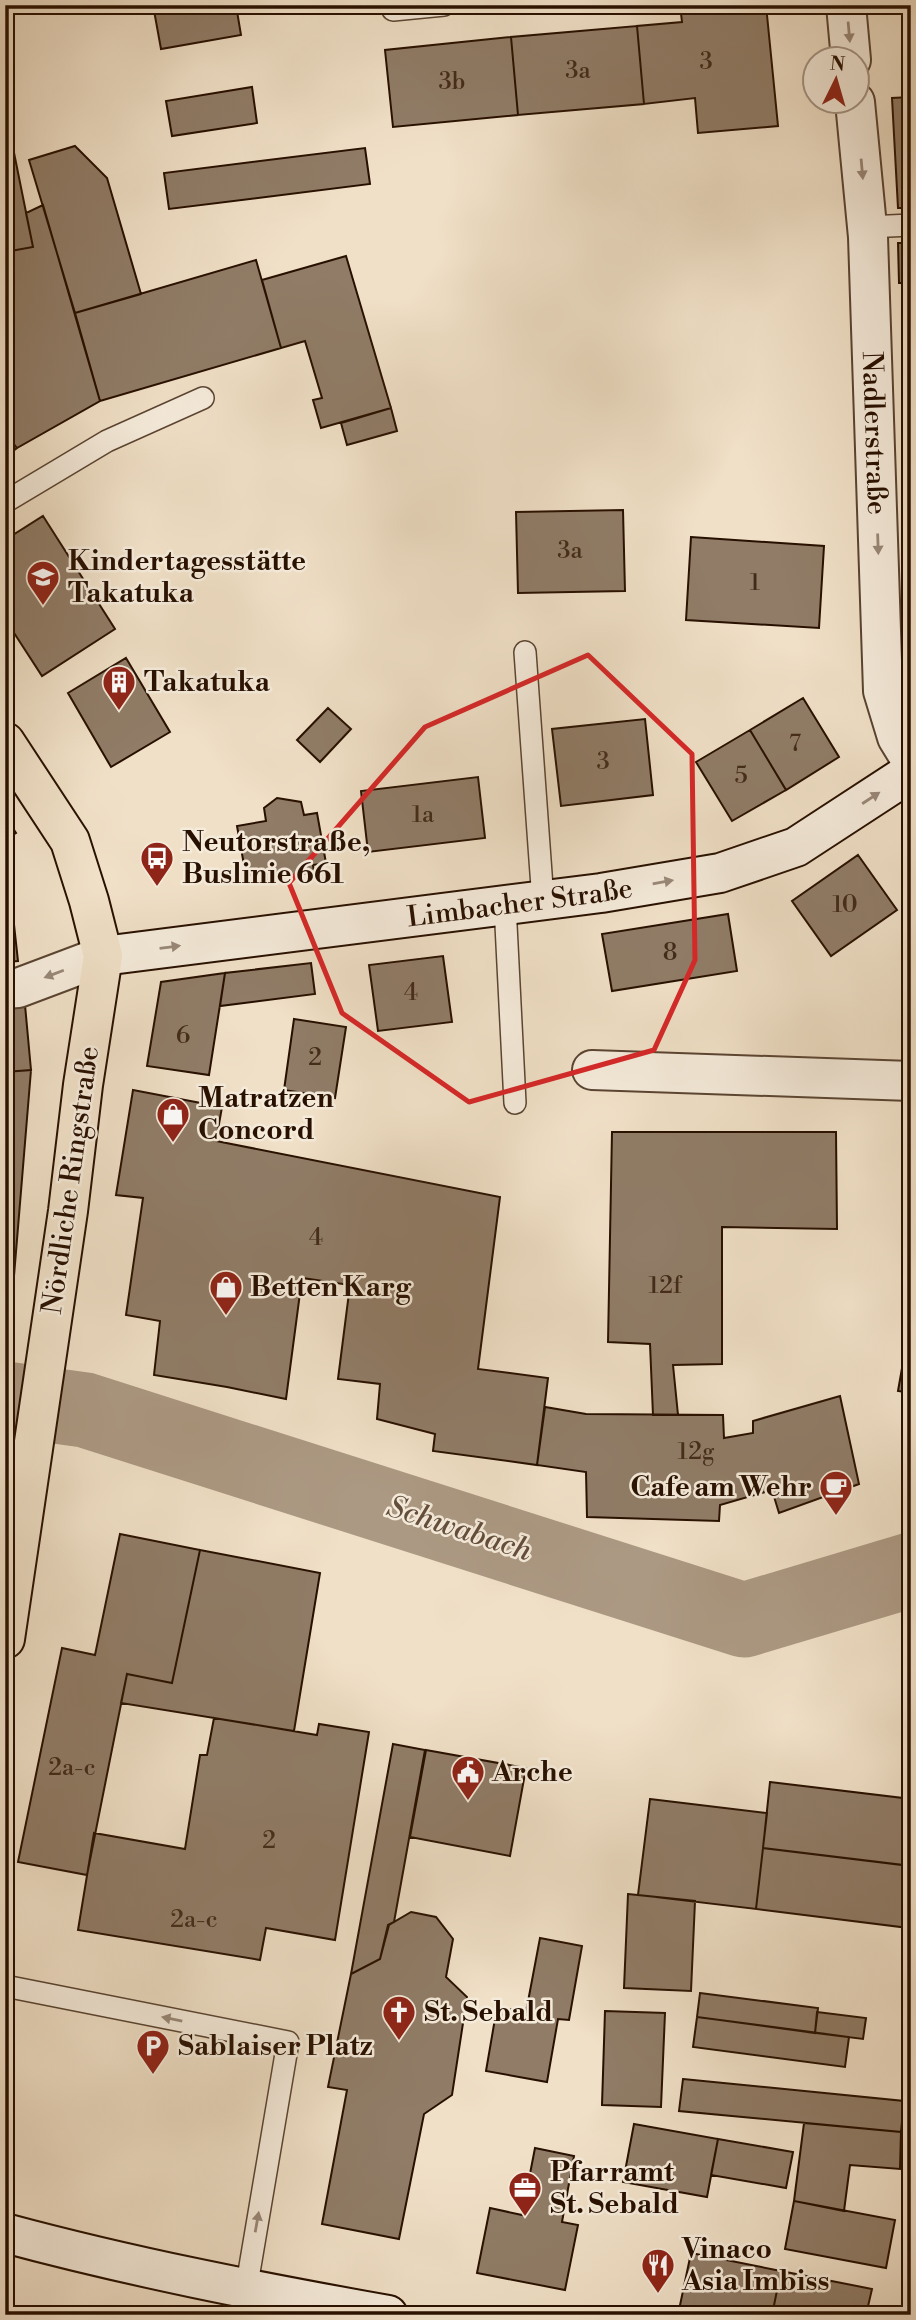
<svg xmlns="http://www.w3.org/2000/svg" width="916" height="2320" viewBox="0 0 916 2320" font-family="'Libre Bodoni',serif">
  <rect width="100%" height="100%" fill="#f0e0c7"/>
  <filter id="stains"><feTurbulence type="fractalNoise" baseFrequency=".00286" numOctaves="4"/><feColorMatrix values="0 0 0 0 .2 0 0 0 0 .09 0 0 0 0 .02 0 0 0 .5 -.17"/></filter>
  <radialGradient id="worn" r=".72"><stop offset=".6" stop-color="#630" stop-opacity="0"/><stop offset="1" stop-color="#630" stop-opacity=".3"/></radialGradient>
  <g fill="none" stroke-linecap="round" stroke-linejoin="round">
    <path stroke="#ac9983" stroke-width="75" d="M5 1399 85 1410 744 1620 911 1570"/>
  </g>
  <path fill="#907c67" stroke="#281000" stroke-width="2" d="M153 5H236L241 35 161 49Z
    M680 5H766L778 126 698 133 695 98 644 104 637 26 682 22Z
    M637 26 644 104 518 115 511 37Z
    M511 37 518 115 393 127 385 50Z
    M252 87 257 123 172 136 166 101Z
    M911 97V208H898L892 98Z
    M7 118 33 247 5 252V119Z
    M75 146 107 178 141 294 75 313 29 160Z
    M365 148 370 184 169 209 164 173Z
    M43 205 100 401 17 448 5 433V252L33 247 26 213Z
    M898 243H911V283H899Z
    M346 256 391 408 321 428 313 400 322 398 305 341 281 348 262 280Z
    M256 260 281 348 100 401 75 313Z
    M911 362V400H906L905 363Z
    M391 408 397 431 347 445 341 423Z
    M5 433 17 448 5 457Z
    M623 510 625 591 518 593 516 512Z
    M43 516 115 629 42 676 5 619V540Z
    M691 537 824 546 819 628 686 620Z
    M126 658 170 732 111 767 68 693Z
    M803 698 839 757 786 790 750 730Z
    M328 708 351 729 320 762 297 740Z
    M645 719 653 795 561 806 552 729Z
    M750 730 786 790 732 821 696 762Z
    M478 777 485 838 368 852 361 791Z
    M277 798 301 802 304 815 317 813 326 863 313 865 314 872 267 880 266 872 246 876 237 826 266 821 264 808Z
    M5 816 16 833 5 840Z
    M858 855 897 910 831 956 792 901Z
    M5 879H9L18 961 5 962Z
    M728 914 737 971 612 991 602 934Z
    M443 956 452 1022 378 1031 369 965Z
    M311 963 315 994 220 1006 225 973Z
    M225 973 209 1075 147 1066 161 982Z
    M25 1005 31 1070 5 1072V1006Z
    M294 1019 346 1027 335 1098 284 1090Z
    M31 1070 14 1276 5 1275V1072Z
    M133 1090 222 1107 216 1141 500 1197 478 1369 548 1378 537 1465 433 1451 435 1434 377 1419 380 1384 338 1379 350 1285 302 1278 286 1399 227 1387 154 1375 160 1321 126 1315 143 1198 116 1195Z
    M612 1132H836L837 1229 722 1227V1364L673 1365 678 1415H653L650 1344 608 1342Z
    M5 1275 14 1276 8 1338H5Z
    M911 1317V1393L898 1391Z
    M840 1396 859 1484 779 1513 772 1490 720 1505 719 1521 587 1517 586 1472 537 1465 545 1407 586 1414 723 1415 724 1438 753 1433V1421Z
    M120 1534 200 1550 172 1683 127 1674 87 1875 18 1862 62 1648 95 1655Z
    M200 1550 320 1573 294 1731 121 1703 127 1674 172 1683Z
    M214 1718 317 1735 319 1724 369 1732 335 1940 266 1928 260 1960 78 1930 94 1833 185 1849 200 1755H207Z
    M393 1744 425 1750 394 1922 388 1925 380 1959 351 1974Z
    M426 1750 526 1768 510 1856 410 1837Z
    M770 1782 911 1799V1866L763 1848Z
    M650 1799 767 1813 756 1909 638 1895Z
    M763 1848 911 1866 909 1928 756 1909Z
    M628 1894 695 1901 691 1991 624 1988Z
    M411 1912 436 1917 453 1939 446 1977 467 1997 452 2095 424 2114 399 2239 322 2224 347 2090 328 2087 351 1974 380 1959 389 1925Z
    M540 1938 582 1946 569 2020 558 2019 547 2082 486 2071 497 2007 526 2012Z
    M700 1993 818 2008 815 2033 697 2017Z
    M605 2011 665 2013 661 2107 602 2105Z
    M817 2012 866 2018 863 2039 815 2033Z
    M697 2017 849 2037 845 2067 693 2047Z
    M683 2079 904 2101 901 2132 679 2111Z
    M804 2123 901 2132 900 2169 850 2165 844 2211 794 2201Z
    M634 2124 718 2139 707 2197 623 2182Z
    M718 2139 793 2152 786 2188 711 2175Z
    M535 2148 574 2156 562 2222 578 2225 565 2290 477 2273 490 2208 522 2215Z
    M794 2201 895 2220 886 2268 785 2249Z
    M909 2242H911V2315H903Z
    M691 2253 781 2271 772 2315H702L679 2310Z
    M781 2271 872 2289 866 2315H772Z"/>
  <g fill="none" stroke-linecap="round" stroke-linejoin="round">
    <defs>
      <path id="lane" d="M393 10 444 5
        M867 227 911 225
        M5 502 107 441 203 398
        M525 652 543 901
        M505 905 515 1103
        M5 1986 288 2042 246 2290"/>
      <g id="street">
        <path d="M846 5 851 60"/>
        <path id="s1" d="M855 102 868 237 883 691 897 737 911 760"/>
        <path d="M5 989 18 988 103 956"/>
        <path d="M592 1070 911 1081"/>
      </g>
      <g id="secondary">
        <path id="s2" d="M103 956 601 893 720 873 796 847 911 772"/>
        <path d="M5 2233C131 2267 259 2292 388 2315"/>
      </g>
      <path id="primary" d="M5 742 70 841 89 901 103 956 83 1085 68 1211 5 1639"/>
    </defs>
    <use href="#lane" stroke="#5a4432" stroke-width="24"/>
    <use href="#street" stroke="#5a4432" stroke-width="42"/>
    <use href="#secondary" stroke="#281000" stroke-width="42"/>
    <use href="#primary" stroke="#281000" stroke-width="42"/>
    <use href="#lane" stroke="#f5ebdb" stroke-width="21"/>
    <use href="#street" stroke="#f5ebdb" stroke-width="38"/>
    <use href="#secondary" stroke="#f5ebdb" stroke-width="38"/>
    <use href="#primary" stroke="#f0e0c7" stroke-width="38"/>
  </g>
  <defs><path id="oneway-solid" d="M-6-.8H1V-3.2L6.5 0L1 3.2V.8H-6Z" transform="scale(1.75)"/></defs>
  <g fill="#998878">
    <use href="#oneway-solid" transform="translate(849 32) rotate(85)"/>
    <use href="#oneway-solid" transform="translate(862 169) rotate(85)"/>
    <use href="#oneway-solid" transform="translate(878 544) rotate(88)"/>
    <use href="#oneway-solid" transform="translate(871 798) rotate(-33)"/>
    <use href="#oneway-solid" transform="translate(663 882) rotate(-10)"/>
    <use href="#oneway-solid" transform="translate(170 947) rotate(-7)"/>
    <use href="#oneway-solid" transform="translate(54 974) rotate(159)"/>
    <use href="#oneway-solid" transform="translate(172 2019) rotate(-169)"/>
    <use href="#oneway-solid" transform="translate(257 2222) rotate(-80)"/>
  </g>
  <path fill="none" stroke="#d62828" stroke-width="5" stroke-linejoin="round" d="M588 655 692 754 695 960 654 1050 469 1102 342 1013 289 883 425 727Z"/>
  <defs>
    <symbol id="school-pin" viewBox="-11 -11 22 30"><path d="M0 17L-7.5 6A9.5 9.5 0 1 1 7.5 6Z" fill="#8f2418" stroke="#f5ebdb"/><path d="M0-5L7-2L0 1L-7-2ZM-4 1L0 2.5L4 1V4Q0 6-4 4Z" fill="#fff"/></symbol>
    <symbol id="building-pin" viewBox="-11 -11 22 30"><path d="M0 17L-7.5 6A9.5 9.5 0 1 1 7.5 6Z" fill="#8f2418" stroke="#f5ebdb"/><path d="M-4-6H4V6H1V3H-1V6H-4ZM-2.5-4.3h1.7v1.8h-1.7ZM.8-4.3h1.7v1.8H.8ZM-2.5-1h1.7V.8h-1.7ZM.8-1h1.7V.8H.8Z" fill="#fff"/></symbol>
    <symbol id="bus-pin" viewBox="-11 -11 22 30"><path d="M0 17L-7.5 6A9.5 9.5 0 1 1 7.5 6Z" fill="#8f2418" stroke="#f5ebdb"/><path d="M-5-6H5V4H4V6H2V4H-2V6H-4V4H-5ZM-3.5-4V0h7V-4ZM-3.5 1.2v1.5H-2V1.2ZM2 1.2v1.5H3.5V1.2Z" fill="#fff"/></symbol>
    <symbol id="shop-pin" viewBox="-11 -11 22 30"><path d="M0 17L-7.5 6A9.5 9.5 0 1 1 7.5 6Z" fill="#8f2418" stroke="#f5ebdb"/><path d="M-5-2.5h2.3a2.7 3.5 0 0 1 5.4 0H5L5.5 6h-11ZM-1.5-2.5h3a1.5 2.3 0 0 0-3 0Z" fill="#fff"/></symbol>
    <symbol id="cafe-pin" viewBox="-11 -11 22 30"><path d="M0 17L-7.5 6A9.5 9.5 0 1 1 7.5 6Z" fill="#8f2418" stroke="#f5ebdb"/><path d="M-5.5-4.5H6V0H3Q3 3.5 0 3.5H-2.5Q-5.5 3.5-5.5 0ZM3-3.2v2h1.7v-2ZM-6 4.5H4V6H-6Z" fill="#fff"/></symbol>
    <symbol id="civic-pin" viewBox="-11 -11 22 30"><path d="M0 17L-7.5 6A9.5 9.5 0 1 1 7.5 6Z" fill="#8f2418" stroke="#f5ebdb"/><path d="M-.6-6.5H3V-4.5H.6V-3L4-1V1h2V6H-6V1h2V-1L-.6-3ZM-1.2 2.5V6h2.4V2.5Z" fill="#fff"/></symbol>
    <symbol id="church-pin" viewBox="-11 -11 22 30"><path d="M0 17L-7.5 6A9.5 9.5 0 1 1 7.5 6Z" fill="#8f2418" stroke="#f5ebdb"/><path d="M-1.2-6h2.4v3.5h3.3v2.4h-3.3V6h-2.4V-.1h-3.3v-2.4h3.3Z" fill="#fff"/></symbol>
    <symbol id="parking-pin" viewBox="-11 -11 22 30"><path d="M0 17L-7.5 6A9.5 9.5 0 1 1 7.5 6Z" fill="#8f2418" stroke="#f5ebdb"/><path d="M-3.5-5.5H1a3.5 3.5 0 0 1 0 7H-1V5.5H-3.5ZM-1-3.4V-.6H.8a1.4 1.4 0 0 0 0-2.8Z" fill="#fff"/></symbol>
    <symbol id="office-pin" viewBox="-11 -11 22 30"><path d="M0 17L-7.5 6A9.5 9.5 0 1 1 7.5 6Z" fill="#8f2418" stroke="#f5ebdb"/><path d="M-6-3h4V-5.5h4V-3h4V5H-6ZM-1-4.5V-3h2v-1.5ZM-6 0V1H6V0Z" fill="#fff"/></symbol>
    <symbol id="restaurant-pin" viewBox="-11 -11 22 30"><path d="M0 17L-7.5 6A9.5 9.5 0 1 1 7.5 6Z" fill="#8f2418" stroke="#f5ebdb"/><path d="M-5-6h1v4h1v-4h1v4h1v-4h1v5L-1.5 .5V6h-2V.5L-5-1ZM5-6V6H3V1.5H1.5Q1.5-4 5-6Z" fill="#fff"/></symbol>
  </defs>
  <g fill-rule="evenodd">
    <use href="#school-pin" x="24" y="558" width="38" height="52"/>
    <use href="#building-pin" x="100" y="663" width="38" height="52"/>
    <use href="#bus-pin" x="138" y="839" width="38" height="52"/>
    <use href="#shop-pin" x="154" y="1095" width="38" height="52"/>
    <use href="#shop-pin" x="207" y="1268" width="38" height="52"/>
    <use href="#cafe-pin" x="817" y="1468" width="38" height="52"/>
    <use href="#civic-pin" x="449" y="1753" width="38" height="52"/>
    <use href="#church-pin" x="380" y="1993" width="38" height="52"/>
    <use href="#parking-pin" x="134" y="2027" width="38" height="52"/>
    <use href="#office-pin" x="506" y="2169" width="38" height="52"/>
    <use href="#restaurant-pin" x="639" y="2246" width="38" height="52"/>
  </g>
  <g text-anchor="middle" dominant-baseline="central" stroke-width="5" stroke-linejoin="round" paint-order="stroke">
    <g font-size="24" fill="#422b1a">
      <text x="706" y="62">3</text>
      <text x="578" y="71">3a</text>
      <text x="452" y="82">3b</text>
      <text x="570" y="551">3a</text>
      <text x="755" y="583">1</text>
      <text x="795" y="744">7</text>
      <text x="603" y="762">3</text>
      <text x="741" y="776">5</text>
      <text x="423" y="815">1a</text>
      <text x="845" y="905">10</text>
      <text x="670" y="953">8</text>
      <text x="411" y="993">4</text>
      <text x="183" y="1036">6</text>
      <text x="315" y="1058">2</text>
      <text x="316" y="1238">4</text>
      <text x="665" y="1286">12f</text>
      <text x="696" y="1452">12g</text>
      <text x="72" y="1768">2a-c</text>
      <text x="269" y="1841">2</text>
      <text x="194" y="1920">2a-c</text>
    </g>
    <g font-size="28" fill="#281000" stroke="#f5ebdb">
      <text stroke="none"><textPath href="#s1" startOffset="332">Nadlerstraße</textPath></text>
      <text stroke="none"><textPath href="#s2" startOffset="420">Limbacher Straße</textPath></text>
      <text transform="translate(71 1180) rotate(-82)">Nördliche Ringstraße</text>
    </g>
    <g font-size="28" font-weight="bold" fill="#281000" stroke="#f5ebdb" text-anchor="start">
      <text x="68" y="561">Kindertagesstätte<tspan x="68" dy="32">Takatuka</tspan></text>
      <text x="144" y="682">Takatuka</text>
      <text x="182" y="842">Neutorstraße,<tspan x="182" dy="32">Buslinie 661</tspan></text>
      <text x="198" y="1098">Matratzen<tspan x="198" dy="32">Concord</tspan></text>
      <text x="250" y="1287">Betten Karg</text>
      <text x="812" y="1487" text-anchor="end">Cafe am Wehr</text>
      <text x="492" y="1772">Arche</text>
      <text x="424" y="2012">St. Sebald</text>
      <text x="178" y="2046">Sablaiser Platz</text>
      <text x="550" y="2172">Pfarramt<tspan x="550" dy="32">St. Sebald</tspan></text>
      <text x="682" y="2249">Vinaco<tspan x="682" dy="32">Asia Imbiss</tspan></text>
    </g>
    <g font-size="30" font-style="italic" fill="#634e3b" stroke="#f5ebdb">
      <text transform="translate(459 1529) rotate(18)">Schwabach</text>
    </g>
  </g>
  <rect width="916" height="2320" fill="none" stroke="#f0e0c7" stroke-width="28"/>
  <rect x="7" y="7" width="902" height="2306" fill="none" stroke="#281000" stroke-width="3.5"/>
  <rect x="14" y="14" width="888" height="2292" fill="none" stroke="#281000" stroke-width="2"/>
  <g transform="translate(836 80) rotate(5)"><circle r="33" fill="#f5ebdb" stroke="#a39383" stroke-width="2"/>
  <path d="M0-5L12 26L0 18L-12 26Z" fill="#8f2418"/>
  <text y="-10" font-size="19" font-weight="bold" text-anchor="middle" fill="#281000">N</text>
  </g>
  <rect width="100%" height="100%" filter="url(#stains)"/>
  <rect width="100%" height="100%" fill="url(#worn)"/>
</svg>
